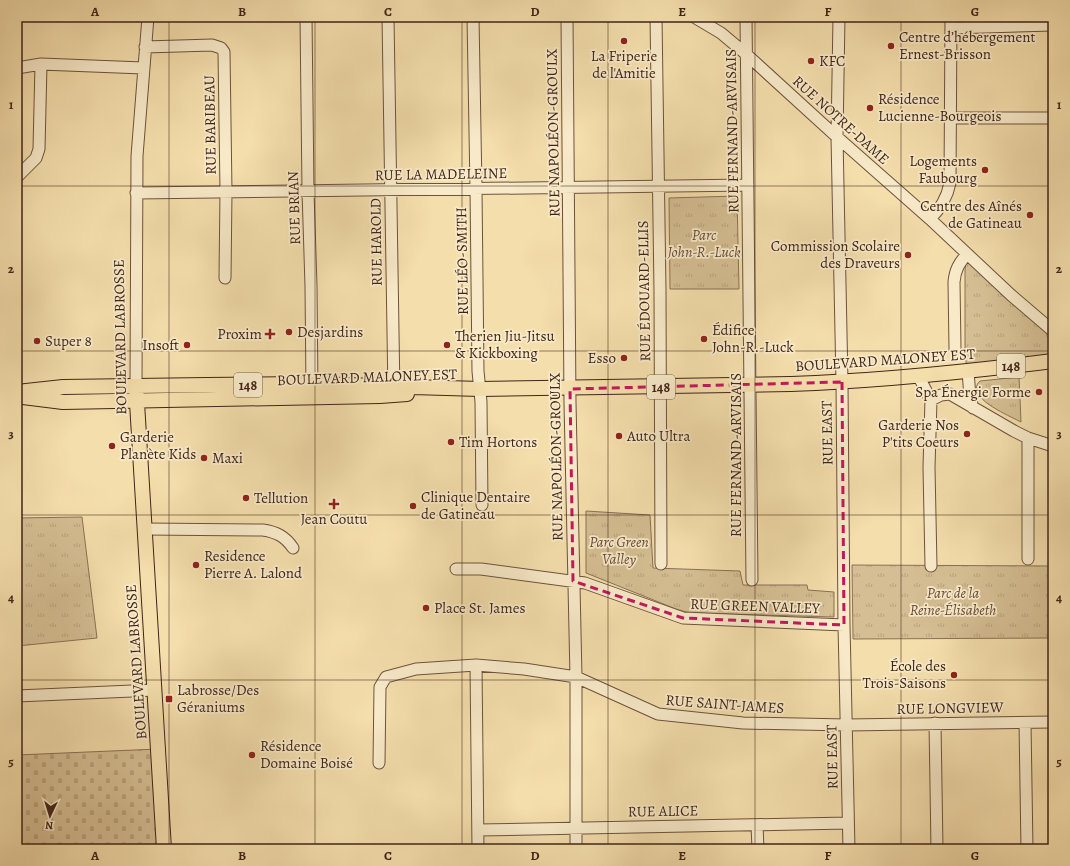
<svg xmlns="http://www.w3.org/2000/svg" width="1070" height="866" viewBox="0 0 1070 866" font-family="Alegreya,serif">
  <defs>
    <pattern id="cemetery-stones" width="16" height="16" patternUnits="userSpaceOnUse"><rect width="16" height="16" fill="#d5be93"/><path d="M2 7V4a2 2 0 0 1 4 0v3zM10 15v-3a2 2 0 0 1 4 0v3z" fill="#b8a37e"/></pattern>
    <pattern id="park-tufts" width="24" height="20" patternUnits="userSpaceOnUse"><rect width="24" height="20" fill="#d5be93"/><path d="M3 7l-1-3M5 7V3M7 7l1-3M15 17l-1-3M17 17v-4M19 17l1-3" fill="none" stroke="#b8a37e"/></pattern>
  </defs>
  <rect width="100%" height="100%" fill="#f4deac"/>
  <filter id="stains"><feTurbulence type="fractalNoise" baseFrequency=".005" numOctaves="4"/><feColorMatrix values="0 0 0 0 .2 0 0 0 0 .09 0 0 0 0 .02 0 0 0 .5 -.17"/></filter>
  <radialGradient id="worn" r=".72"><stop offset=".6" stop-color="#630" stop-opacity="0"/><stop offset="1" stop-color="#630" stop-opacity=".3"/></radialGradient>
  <path fill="url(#cemetery-stones)" stroke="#8a7156" d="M158 749 164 849H17V755Z"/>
  <path fill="url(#park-tufts)" stroke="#8a7156" d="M737 196 739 289H670L669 198Z
    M967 254 1053 331V361L968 371 965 357V270Z
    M1019 377 1021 422C1010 416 963 397 980 381Z
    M586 511 650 515 653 568 740 571 743 585H807L808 590 834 592V617L690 613 676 609 586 573Z
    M82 517 97 638 17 646V518Z
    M852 565 1053 566V638L853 639Z"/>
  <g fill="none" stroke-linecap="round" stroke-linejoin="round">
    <defs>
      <path id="minor" d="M306 17 308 191 311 286 312 391
        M388 17 394 395
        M473 17 476 189 478 371 481 402 482 505
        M567 17 570 402 576 677V849
        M656 17 660 290 661 564
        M694 17 721 33 746 54 837 137 930 219 1011 295 1053 331
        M746 17 752 580
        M839 17 837 137 842 382 844 625 849 849
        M951 28 1053 25
        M145 47 212 45 221 48 224 52 226 192 225 278
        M17 68 41 64 143 68
        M951 118H1053
        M17 177 36 158 39 149 41 64
        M136 193 748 185
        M930 219C941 208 947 198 950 183L951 17
        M955 349 954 282C955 270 959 263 967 254
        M968 371 970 397 973 408
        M917 376 921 381 931 400 929 467 931 566
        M136 386 137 156 148 17
        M931 400 941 395 950 394 1014 431 1028 438 1053 446
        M1028 438V559
        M145 529 263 530C276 532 285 536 293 548
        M456 569H481L585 583 683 618 844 625
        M476 665 478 849
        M17 696 155 690
        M935 723 937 849
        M1025 723 1027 849
        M379 763 380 687 386 677 416 669 476 665 524 669 576 677 658 714 743 723 847 725 1053 722
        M757 825 758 849
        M478 830 848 823"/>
      <path id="major" d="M136 386 164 849
        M17 392 63 387 207 385 311 384 480 389 791 384C879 381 966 372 1053 361
        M23 397 63 402 380 396 407 394"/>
    </defs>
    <use href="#minor" stroke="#6d523e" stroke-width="13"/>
    <use href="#major" stroke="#402419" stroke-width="16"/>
    <use href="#minor" stroke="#f8eac9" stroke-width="11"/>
    <use href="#major" stroke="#f4deac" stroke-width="14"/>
  </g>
  <path fill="none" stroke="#c2185b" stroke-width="3" stroke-dasharray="8 5" stroke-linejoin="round" d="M842 382 844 625 683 618 573 581 570 389Z"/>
  <path fill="none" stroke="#402419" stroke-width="1" stroke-opacity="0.55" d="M169 17V849M315 17V849M462 17V849M608 17V849M755 17V849M901 17V849M17 186H1053M17 351H1053M17 515H1053M17 680H1053"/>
  <g fill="#8f2418" stroke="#f8eac9" stroke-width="1.5">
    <circle cx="624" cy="41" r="4"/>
    <circle cx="891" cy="46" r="4"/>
    <circle cx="811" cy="61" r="4"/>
    <circle cx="870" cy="108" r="4"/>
    <circle cx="985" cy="170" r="4"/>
    <circle cx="1030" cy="215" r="4"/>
    <circle cx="908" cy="255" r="4"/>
    <circle cx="289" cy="332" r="4"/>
    <path d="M268 328h4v4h4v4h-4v4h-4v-4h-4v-4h4z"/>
    <circle cx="704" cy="339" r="4"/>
    <circle cx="37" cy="341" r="4"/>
    <circle cx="187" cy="345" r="4"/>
    <circle cx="447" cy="345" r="4"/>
    <circle cx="624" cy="358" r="4"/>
    <circle cx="1039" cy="392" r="4"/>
    <circle cx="967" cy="434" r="4"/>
    <circle cx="619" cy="436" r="4"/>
    <circle cx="451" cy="442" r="4"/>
    <circle cx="112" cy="446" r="4"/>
    <circle cx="204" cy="458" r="4"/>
    <circle cx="246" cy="498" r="4"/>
    <path d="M332 498h4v4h4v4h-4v4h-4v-4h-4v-4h4z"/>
    <circle cx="413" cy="506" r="4"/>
    <circle cx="196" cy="565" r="4"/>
    <circle cx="426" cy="608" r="4"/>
    <circle cx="954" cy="675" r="4"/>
    <rect x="165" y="695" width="8" height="8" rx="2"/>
    <circle cx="252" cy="755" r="4"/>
  </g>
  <g text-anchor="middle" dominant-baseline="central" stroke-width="3.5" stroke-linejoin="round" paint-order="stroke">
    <g fill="#f8eac9" stroke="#775f4e" stroke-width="1">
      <rect x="997" y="354" width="28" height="24" rx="3"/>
      <rect x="234" y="373" width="28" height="24" rx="3"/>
      <rect x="647" y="375" width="28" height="24" rx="3"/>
    </g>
    <g font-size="14" font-weight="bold" fill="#402419">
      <text x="1011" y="366">148</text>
      <text x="248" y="385">148</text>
      <text x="661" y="387">148</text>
    </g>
    <g font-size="15" fill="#402419" stroke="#f8eac9" text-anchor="start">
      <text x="899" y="37">Centre d’hébergement<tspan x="899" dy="17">Ernest-Brisson</tspan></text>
      <text x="624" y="56" text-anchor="middle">La Friperie<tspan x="624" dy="17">de l'Amitie</tspan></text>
      <text x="819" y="61">KFC</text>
      <text x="878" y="99">Résidence<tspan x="878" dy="17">Lucienne-Bourgeois</tspan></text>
      <text x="977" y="161" text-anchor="end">Logements<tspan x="977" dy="17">Faubourg</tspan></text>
      <text x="1022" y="206" text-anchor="end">Centre des Aînés<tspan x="1022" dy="17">de Gatineau</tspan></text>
      <text x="900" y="246" text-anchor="end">Commission Scolaire<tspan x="900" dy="17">des Draveurs</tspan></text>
      <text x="712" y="330">Édifice<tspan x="712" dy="17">John-R.-Luck</tspan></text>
      <text x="297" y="332">Desjardins</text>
      <text x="262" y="334" text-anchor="end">Proxim</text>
      <text x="455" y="336">Therien Jiu-Jitsu<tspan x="455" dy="17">&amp; Kickboxing</tspan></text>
      <text x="45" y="341">Super 8</text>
      <text x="179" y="345" text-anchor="end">Insoft</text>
      <text x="616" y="358" text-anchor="end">Esso</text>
      <text x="1031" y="392" text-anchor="end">Spa Énergie Forme</text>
      <text x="959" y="425" text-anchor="end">Garderie Nos<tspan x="959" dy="17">P'tits Coeurs</tspan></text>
      <text x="627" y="436">Auto Ultra</text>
      <text x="120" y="437">Garderie<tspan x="120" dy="17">Planète Kids</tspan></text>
      <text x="459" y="442">Tim Hortons</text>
      <text x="212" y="458">Maxi</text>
      <text x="421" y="497">Clinique Dentaire<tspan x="421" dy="17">de Gatineau</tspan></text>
      <text x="254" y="498">Tellution</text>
      <text x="334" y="519" text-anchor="middle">Jean Coutu</text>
      <text x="204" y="556">Residence<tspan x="204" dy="17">Pierre A. Lalond</tspan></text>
      <text x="434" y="608">Place St. James</text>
      <text x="946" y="666" text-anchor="end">École des<tspan x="946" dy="17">Trois-Saisons</tspan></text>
      <text x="177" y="690">Labrosse/Des<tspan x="177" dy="17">Géraniums</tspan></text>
      <text x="260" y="746">Résidence<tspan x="260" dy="17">Domaine Boisé</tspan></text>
    </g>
    <g font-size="15" fill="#402419" stroke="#f8eac9">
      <text transform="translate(841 120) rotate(42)">RUE NOTRE-DAME</text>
      <text transform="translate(210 125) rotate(-91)">RUE BARIBEAU</text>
      <text transform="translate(732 131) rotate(-91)">RUE FERNAND-ARVISAIS</text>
      <text transform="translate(553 133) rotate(-91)">RUE NAPOLÉON-GROULX</text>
      <text transform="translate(441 174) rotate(-1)">RUE LA MADELEINE</text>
      <text transform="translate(294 208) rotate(-92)">RUE BRIAN</text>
      <text transform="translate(376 242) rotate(-91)">RUE HAROLD</text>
      <text transform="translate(462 261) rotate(-91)">RUE LÉO-SMITH</text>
      <text transform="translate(644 291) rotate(-91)">RUE ÉDOUARD-ELLIS</text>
      <text transform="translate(120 337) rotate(-91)">BOULEVARD LABROSSE</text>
      <text transform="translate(885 360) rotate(-4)">BOULEVARD MALONEY EST</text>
      <text transform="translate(367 377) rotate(-2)">BOULEVARD MALONEY EST</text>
      <text transform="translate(827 433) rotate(-91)">RUE EAST</text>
      <text transform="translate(736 455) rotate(-90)">RUE FERNAND-ARVISAIS</text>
      <text transform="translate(556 457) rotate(-91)">RUE NAPOLÉON-GROULX</text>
      <text transform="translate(755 606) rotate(2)">RUE GREEN VALLEY</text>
      <text transform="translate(136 662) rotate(-94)">BOULEVARD LABROSSE</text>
      <text transform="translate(725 704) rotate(4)">RUE SAINT-JAMES</text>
      <text transform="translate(950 708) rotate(-1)">RUE LONGVIEW</text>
      <text transform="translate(832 757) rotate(-91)">RUE EAST</text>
      <text transform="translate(663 811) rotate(-1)">RUE ALICE</text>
    </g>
    <g font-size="15" font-style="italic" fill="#654a38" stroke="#f8eac9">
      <text x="704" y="235">Parc<tspan x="704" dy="17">John-R.-Luck</tspan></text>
      <text x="619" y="542">Parc Green<tspan x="619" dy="17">Valley</tspan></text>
      <text x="953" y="593">Parc de la<tspan x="953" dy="17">Reine-Élisabeth</tspan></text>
    </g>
  </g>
  <rect width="1070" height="866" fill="none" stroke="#f4deac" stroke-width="44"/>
  <g transform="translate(50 816) rotate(184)" stroke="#f8eac9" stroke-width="3" paint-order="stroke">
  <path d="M0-3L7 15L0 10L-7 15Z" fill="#402419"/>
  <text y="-6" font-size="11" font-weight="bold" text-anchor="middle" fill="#402419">N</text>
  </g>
  <rect x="22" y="22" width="1026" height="822" fill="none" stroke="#402419" stroke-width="1.5"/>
  <g font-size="13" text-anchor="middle" font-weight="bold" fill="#402419">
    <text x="95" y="16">A</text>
    <text x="242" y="16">B</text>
    <text x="388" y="16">C</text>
    <text x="535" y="16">D</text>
    <text x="682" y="16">E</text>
    <text x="828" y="16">F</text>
    <text x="975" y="16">G</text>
    <text x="11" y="109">1</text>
    <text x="1059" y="109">1</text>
    <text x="11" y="273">2</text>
    <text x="1059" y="273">2</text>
    <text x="11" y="438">3</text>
    <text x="1059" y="438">3</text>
    <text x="11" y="602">4</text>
    <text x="1059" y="602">4</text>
    <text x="11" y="766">5</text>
    <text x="1059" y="766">5</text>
    <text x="95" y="860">A</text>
    <text x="242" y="860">B</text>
    <text x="388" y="860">C</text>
    <text x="535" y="860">D</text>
    <text x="682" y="860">E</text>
    <text x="828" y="860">F</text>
    <text x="975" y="860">G</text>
  </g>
  <rect width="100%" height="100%" filter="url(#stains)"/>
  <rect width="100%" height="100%" fill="url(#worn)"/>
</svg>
